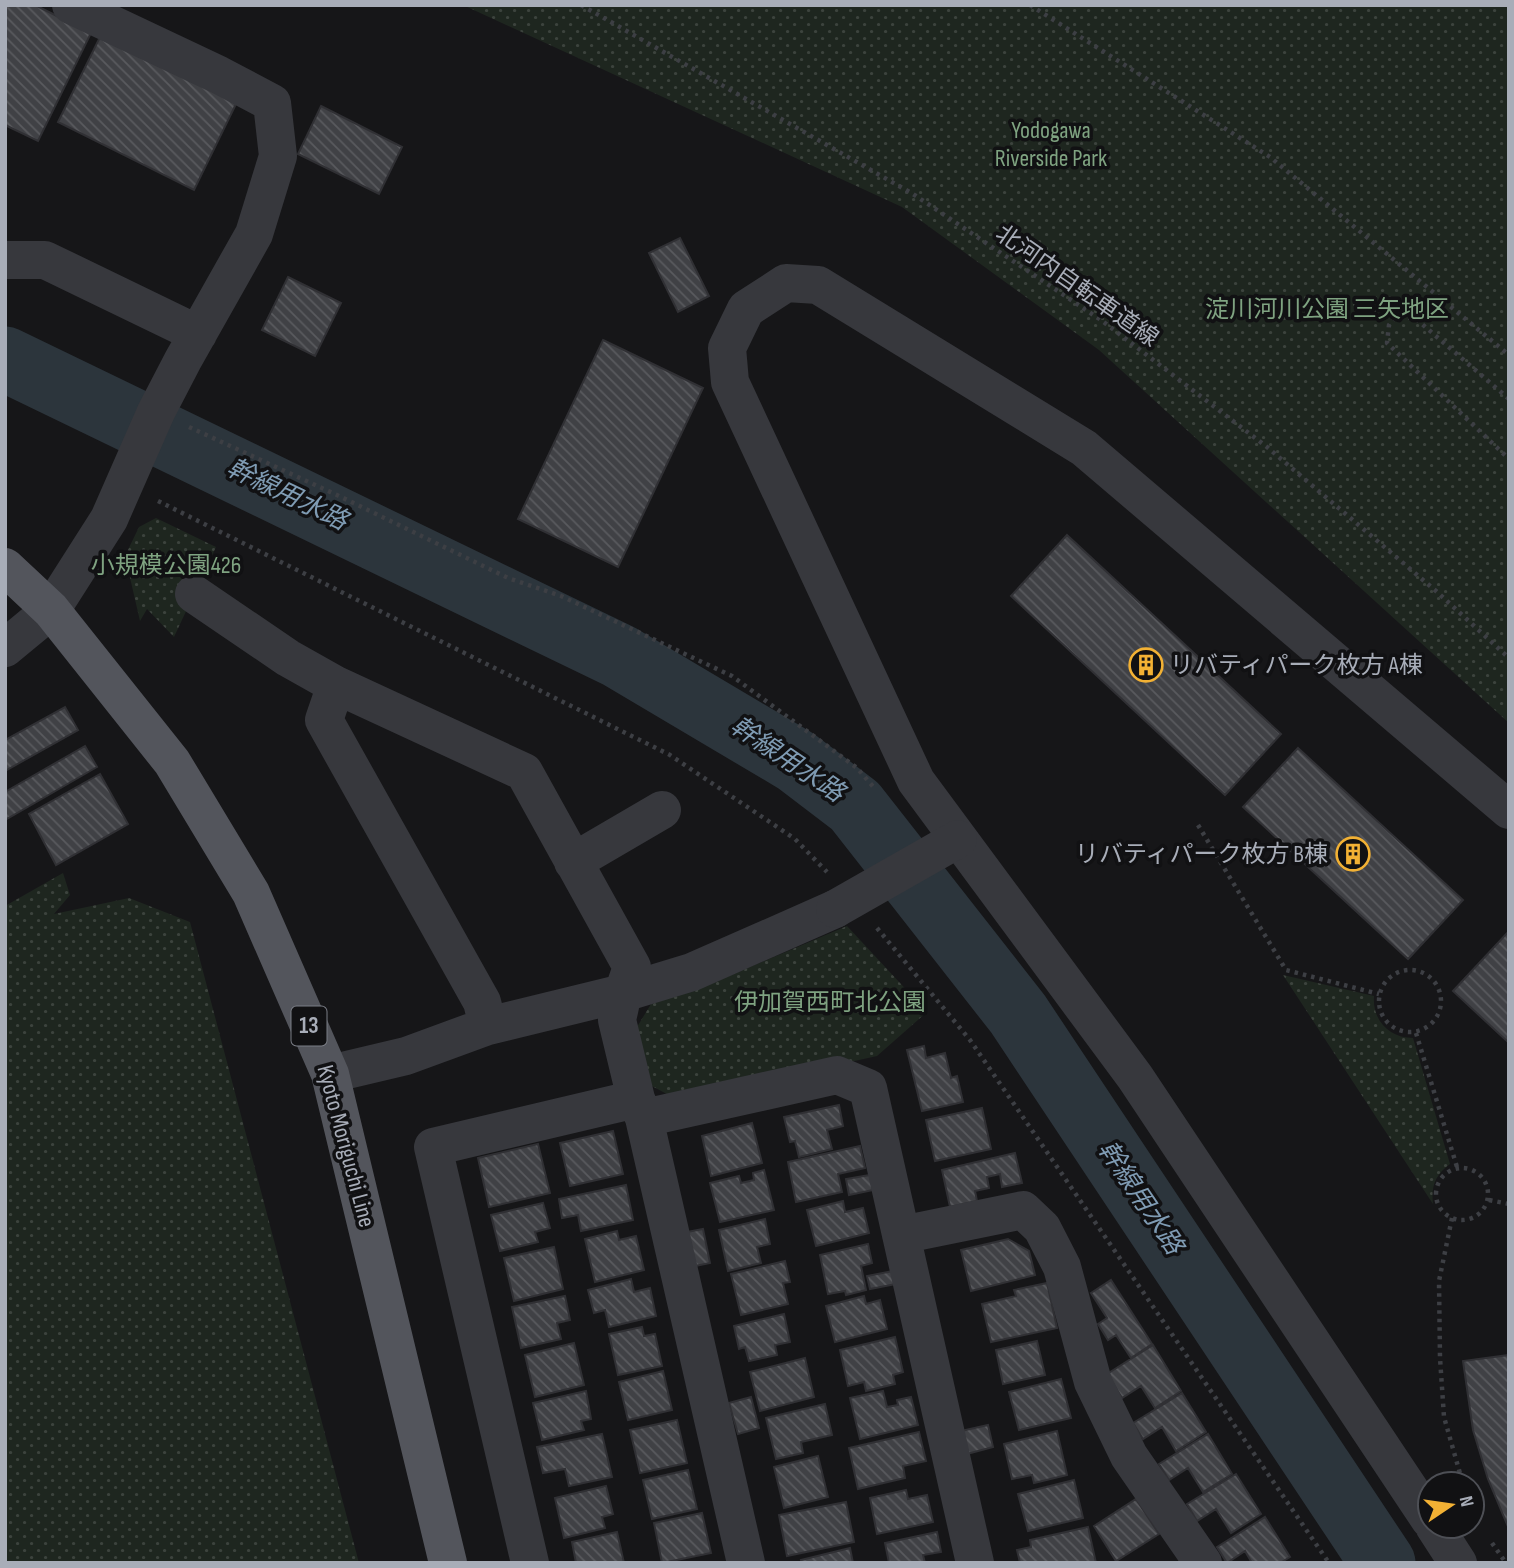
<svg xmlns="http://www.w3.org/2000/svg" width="1514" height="1568" viewBox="0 0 1514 1568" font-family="'Sofia Sans Condensed','Noto Sans JP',sans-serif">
  <defs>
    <pattern id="park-dots" width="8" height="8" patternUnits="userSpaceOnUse" patternTransform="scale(1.75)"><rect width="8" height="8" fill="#1e261f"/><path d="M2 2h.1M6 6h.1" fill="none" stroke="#3c433d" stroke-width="1.8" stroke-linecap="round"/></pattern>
    <pattern id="building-back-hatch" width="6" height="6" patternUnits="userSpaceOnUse" patternTransform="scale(1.75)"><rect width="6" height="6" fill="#404145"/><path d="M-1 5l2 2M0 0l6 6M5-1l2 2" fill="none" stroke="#595a5e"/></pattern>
  </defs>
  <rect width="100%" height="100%" fill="#161618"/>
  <path fill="url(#park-dots)" d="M463 5H1509V723L1099 350 902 207Z
    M156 518 216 547 174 637 147 609 140 621 125 556 139 527Z
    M63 873 70 895 54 914 129 898 190 922 359 1563H5V906Z
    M847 926 927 1012 877 1056 678 1100 650 1085 637 1027 651 1004 698 989Z
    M1283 975 1374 996C1372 1020 1389 1038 1413 1038L1450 1164C1435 1175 1431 1186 1433 1204Z"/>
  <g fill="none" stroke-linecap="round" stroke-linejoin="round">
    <path stroke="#2c353c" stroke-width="65" d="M5 359 619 656 796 761 855 806 1018 1014 1383 1563"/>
  </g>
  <path fill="url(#building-back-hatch)" stroke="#303034" stroke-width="2" d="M5 5H35L91 33 38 141 5 125Z
    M101 35 237 102 194 190 58 122Z
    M321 106 402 147 379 194 298 154Z
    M680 238 709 296 678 312 649 253Z
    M288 277 341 303 315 356 262 330Z
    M603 340 703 388 618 567 518 519Z
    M1067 535 1281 734 1225 795 1011 596Z
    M65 707 78 730 5 771V740Z
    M85 746 97 767 5 820V792Z
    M1298 748 1463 900 1408 959 1243 807Z
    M100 774 128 824 56 865 29 814Z
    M1509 931V1043L1453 991Z
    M924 1046 926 1058 945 1053 951 1078 957 1076 963 1102 922 1111 907 1050Z
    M839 1105 843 1126 827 1130 832 1149 799 1157 795 1141 790 1142 784 1117Z
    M982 1108 991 1149 935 1161 926 1120Z
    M752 1123 762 1163 711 1176 702 1136Z
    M613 1131 623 1174 570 1186 560 1143Z
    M538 1144 550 1193 489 1207 478 1158Z
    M860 1146 865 1168 838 1174 842 1192 796 1202 788 1162Z
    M1015 1153 1022 1183 1002 1187 1000 1174 987 1177 989 1188 975 1191 977 1201 950 1207 942 1170Z
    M764 1170 774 1210 720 1222 710 1183 739 1176 741 1183 754 1180 753 1173Z
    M870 1175 873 1190 849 1195 846 1179Z
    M626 1185 633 1220 581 1231 578 1215 562 1218 559 1199Z
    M843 1201 845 1212 863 1208 869 1233 816 1246 807 1210Z
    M543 1203 550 1228 535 1232 538 1242 500 1251 491 1215Z
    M765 1219 770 1244 757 1247 761 1263 728 1271 719 1230Z
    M703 1229 710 1263 695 1266 687 1232Z
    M617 1231 619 1240 636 1236 644 1270 595 1282 585 1239Z
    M1008 1239 1029 1251 1035 1275 971 1291 961 1250Z
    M868 1244 872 1263 861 1266 866 1290 846 1295 845 1291 828 1294 820 1255Z
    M554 1247 563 1289 514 1301 504 1258Z
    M785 1261 790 1282 783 1283 788 1304 741 1315 731 1274Z
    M893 1271 896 1284 870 1289 867 1276Z
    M631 1279 634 1292 650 1288 656 1316 609 1327 605 1310 594 1313 588 1290Z
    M1111 1280 1152 1344 1131 1358 1116 1335 1108 1340 1098 1324 1107 1318 1091 1293Z
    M1047 1283 1057 1328 991 1342 982 1304 1016 1296 1014 1290Z
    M565 1296 570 1320 557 1323 561 1339 521 1348 512 1307Z
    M864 1296 866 1304 880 1300 887 1329 835 1342 826 1306Z
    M784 1314 790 1342 775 1345 777 1355 749 1361 745 1347 739 1349 734 1326Z
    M642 1327 644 1336 655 1334 662 1366 618 1375 609 1334Z
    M895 1337 903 1372 893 1375 895 1384 866 1391 864 1382 848 1386 840 1350Z
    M1037 1341 1045 1375 1003 1384 996 1350Z
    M574 1343 584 1385 535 1397 525 1355Z
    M1153 1345 1181 1391 1155 1408 1141 1386 1122 1398 1107 1374Z
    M1509 1355V1529L1488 1479 1473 1430 1463 1361Z
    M805 1358 814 1397 760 1411 750 1372Z
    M663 1371 672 1410 628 1420 619 1382Z
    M1061 1379 1071 1418 1019 1430 1009 1392Z
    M586 1391 591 1419 581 1421 584 1430 542 1440 533 1403Z
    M883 1391 887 1407 898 1405 897 1400 911 1397 918 1425 860 1439 850 1398Z
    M1182 1393 1206 1432 1176 1451 1162 1427 1143 1439 1133 1423Z
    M751 1397 759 1428 738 1434 729 1403Z
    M825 1404 832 1435 801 1442 803 1453 776 1459 766 1418Z
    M677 1420 687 1463 640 1473 630 1430Z
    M988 1425 993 1447 967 1454 961 1431Z
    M1057 1431 1067 1475 1034 1483 1032 1475 1012 1479 1004 1444Z
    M919 1432 926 1461 903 1466 905 1478 858 1489 849 1448Z
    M602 1434 612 1477 569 1486 565 1469 543 1473 537 1447Z
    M1208 1434 1232 1474 1203 1492 1188 1468 1169 1480 1159 1464Z
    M818 1456 828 1497 784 1508 774 1467Z
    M688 1470 697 1509 652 1519 643 1480Z
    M1236 1474 1261 1514 1231 1533 1216 1509 1197 1521 1187 1504Z
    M1074 1480 1083 1518 1028 1531 1018 1494Z
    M606 1486 613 1514 602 1517 605 1528 564 1538 555 1498Z
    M906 1490 908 1499 927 1495 933 1522 877 1534 870 1498Z
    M1136 1499 1159 1534 1116 1561 1094 1526Z
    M846 1502 854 1542 787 1556 779 1515Z
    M702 1513 711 1553 662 1563 654 1523Z
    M1265 1517 1290 1557 1280 1563H1252L1245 1551 1227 1563 1217 1547Z
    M1088 1527 1096 1563H1020L1017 1550 1031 1547 1030 1540Z
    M617 1532 624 1563H576L572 1542Z
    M937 1532 941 1552 923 1555 925 1563H889L885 1543Z
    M850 1548 853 1563H802L801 1560Z"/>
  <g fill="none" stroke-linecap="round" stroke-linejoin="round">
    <path stroke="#3d3f44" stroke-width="4.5" stroke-dasharray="3.5 5" stroke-linecap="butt" d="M581 5 913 194 1101 320 1267 447 1436 591 1509 658
      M1030 5 1270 157 1509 355
      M1509 399 1415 318 1395 317 1389 325 1387 343 1509 459
      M189 427 337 495 508 578 561 596 732 676 857 768 876 790
      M158 501 670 755 795 839 827 872
      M1198 825 1286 970 1379 994
      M877 928 970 1040 1329 1563
      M1379 1001a31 31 0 1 1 62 0a31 31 0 1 1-62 0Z
      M1416 1033 1457 1167
      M1436 1194a26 26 0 1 1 52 0a26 26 0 1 1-52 0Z
      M1489 1200 1509 1204
      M1452 1218 1439 1281 1440 1358 1444 1417 1463 1484
      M1492 1543 1506 1563"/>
    <path stroke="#37383d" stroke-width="38" d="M5 260H45L198 334
      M194 594 288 658 336 685 524 772 632 967 623 993 617 1020 636 1099 644 1118 746 1563
      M5 648 51 610 109 519 156 412 183 360 254 234 278 156 272 103 219 75 71 5
      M336 685 324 720 482 1002 488 1026
      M573 862 662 810
      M330 1074 406 1056 488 1026 623 993 692 972 835 909
      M644 1118 837 1075 868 1088 975 1563
      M901 1235 1023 1210 1042 1228 1062 1267 1093 1382 1129 1456 1203 1563
      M1430 1520 1135 1077 916 781 730 382 727 348 746 309 786 283 818 285 1084 448 1509 810
      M1434 1526 1458 1563
      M530 1563 433 1147 636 1099"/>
    <path stroke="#53555c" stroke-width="38" d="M5 567 51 610 172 762 251 893 330 1074 448 1563"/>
    <path stroke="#37383d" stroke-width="38" d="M835 909 958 839"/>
  </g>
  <defs>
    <symbol id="building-ring" viewBox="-11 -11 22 22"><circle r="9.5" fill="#111113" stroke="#f2b134" stroke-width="1.5"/><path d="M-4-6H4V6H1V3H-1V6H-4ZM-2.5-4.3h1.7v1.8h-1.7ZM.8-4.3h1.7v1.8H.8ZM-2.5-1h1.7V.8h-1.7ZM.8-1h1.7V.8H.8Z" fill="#f2b134"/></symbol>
  </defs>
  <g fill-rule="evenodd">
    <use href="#building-ring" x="1127" y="646" width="38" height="38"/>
    <use href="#building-ring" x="1334" y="835" width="38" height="38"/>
  </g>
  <g text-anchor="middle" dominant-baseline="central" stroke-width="7" stroke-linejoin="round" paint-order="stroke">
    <rect fill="#111113" stroke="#7b7e86" stroke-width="2" x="291.5" y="1006.5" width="35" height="39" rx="5"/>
    <g font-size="23" font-weight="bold" fill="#a8adb8">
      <text x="309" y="1026">13</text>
    </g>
    <g font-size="24" fill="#7fa381" stroke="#111113">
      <text x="1051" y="130">Yodogawa<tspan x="1051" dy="28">Riverside Park</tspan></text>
      <text x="1327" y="309">淀川河川公園 三矢地区</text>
      <text x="166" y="565">小規模公園426</text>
      <text x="830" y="1002">伊加賀西町北公園</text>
    </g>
    <g font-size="24" fill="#a8adb8" stroke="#111113">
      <text transform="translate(1077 286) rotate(35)">北河内自転車道線</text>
      <text transform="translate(346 1146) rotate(75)">Kyoto Moriguchi Line</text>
    </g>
    <g font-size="24" fill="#a8adb8" stroke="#111113" text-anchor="start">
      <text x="1170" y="665">リバティパーク枚方 A棟</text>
      <text x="1328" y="854" text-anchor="end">リバティパーク枚方 B棟</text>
    </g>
    <g font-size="26" font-style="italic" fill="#7f9bb3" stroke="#111113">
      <text transform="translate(287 495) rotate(26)">幹線用水路</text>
      <text transform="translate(787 760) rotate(34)">幹線用水路</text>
      <text transform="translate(1140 1198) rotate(56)">幹線用水路</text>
    </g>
  </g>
  <rect width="1514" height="1568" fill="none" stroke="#a8adb8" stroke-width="14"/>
  <g transform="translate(1451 1505) rotate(77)"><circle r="33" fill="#111113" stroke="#4d4f55" stroke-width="2"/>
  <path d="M0-5L12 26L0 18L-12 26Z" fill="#f2b134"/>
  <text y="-10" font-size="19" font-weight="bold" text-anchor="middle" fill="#a8adb8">N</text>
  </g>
</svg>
